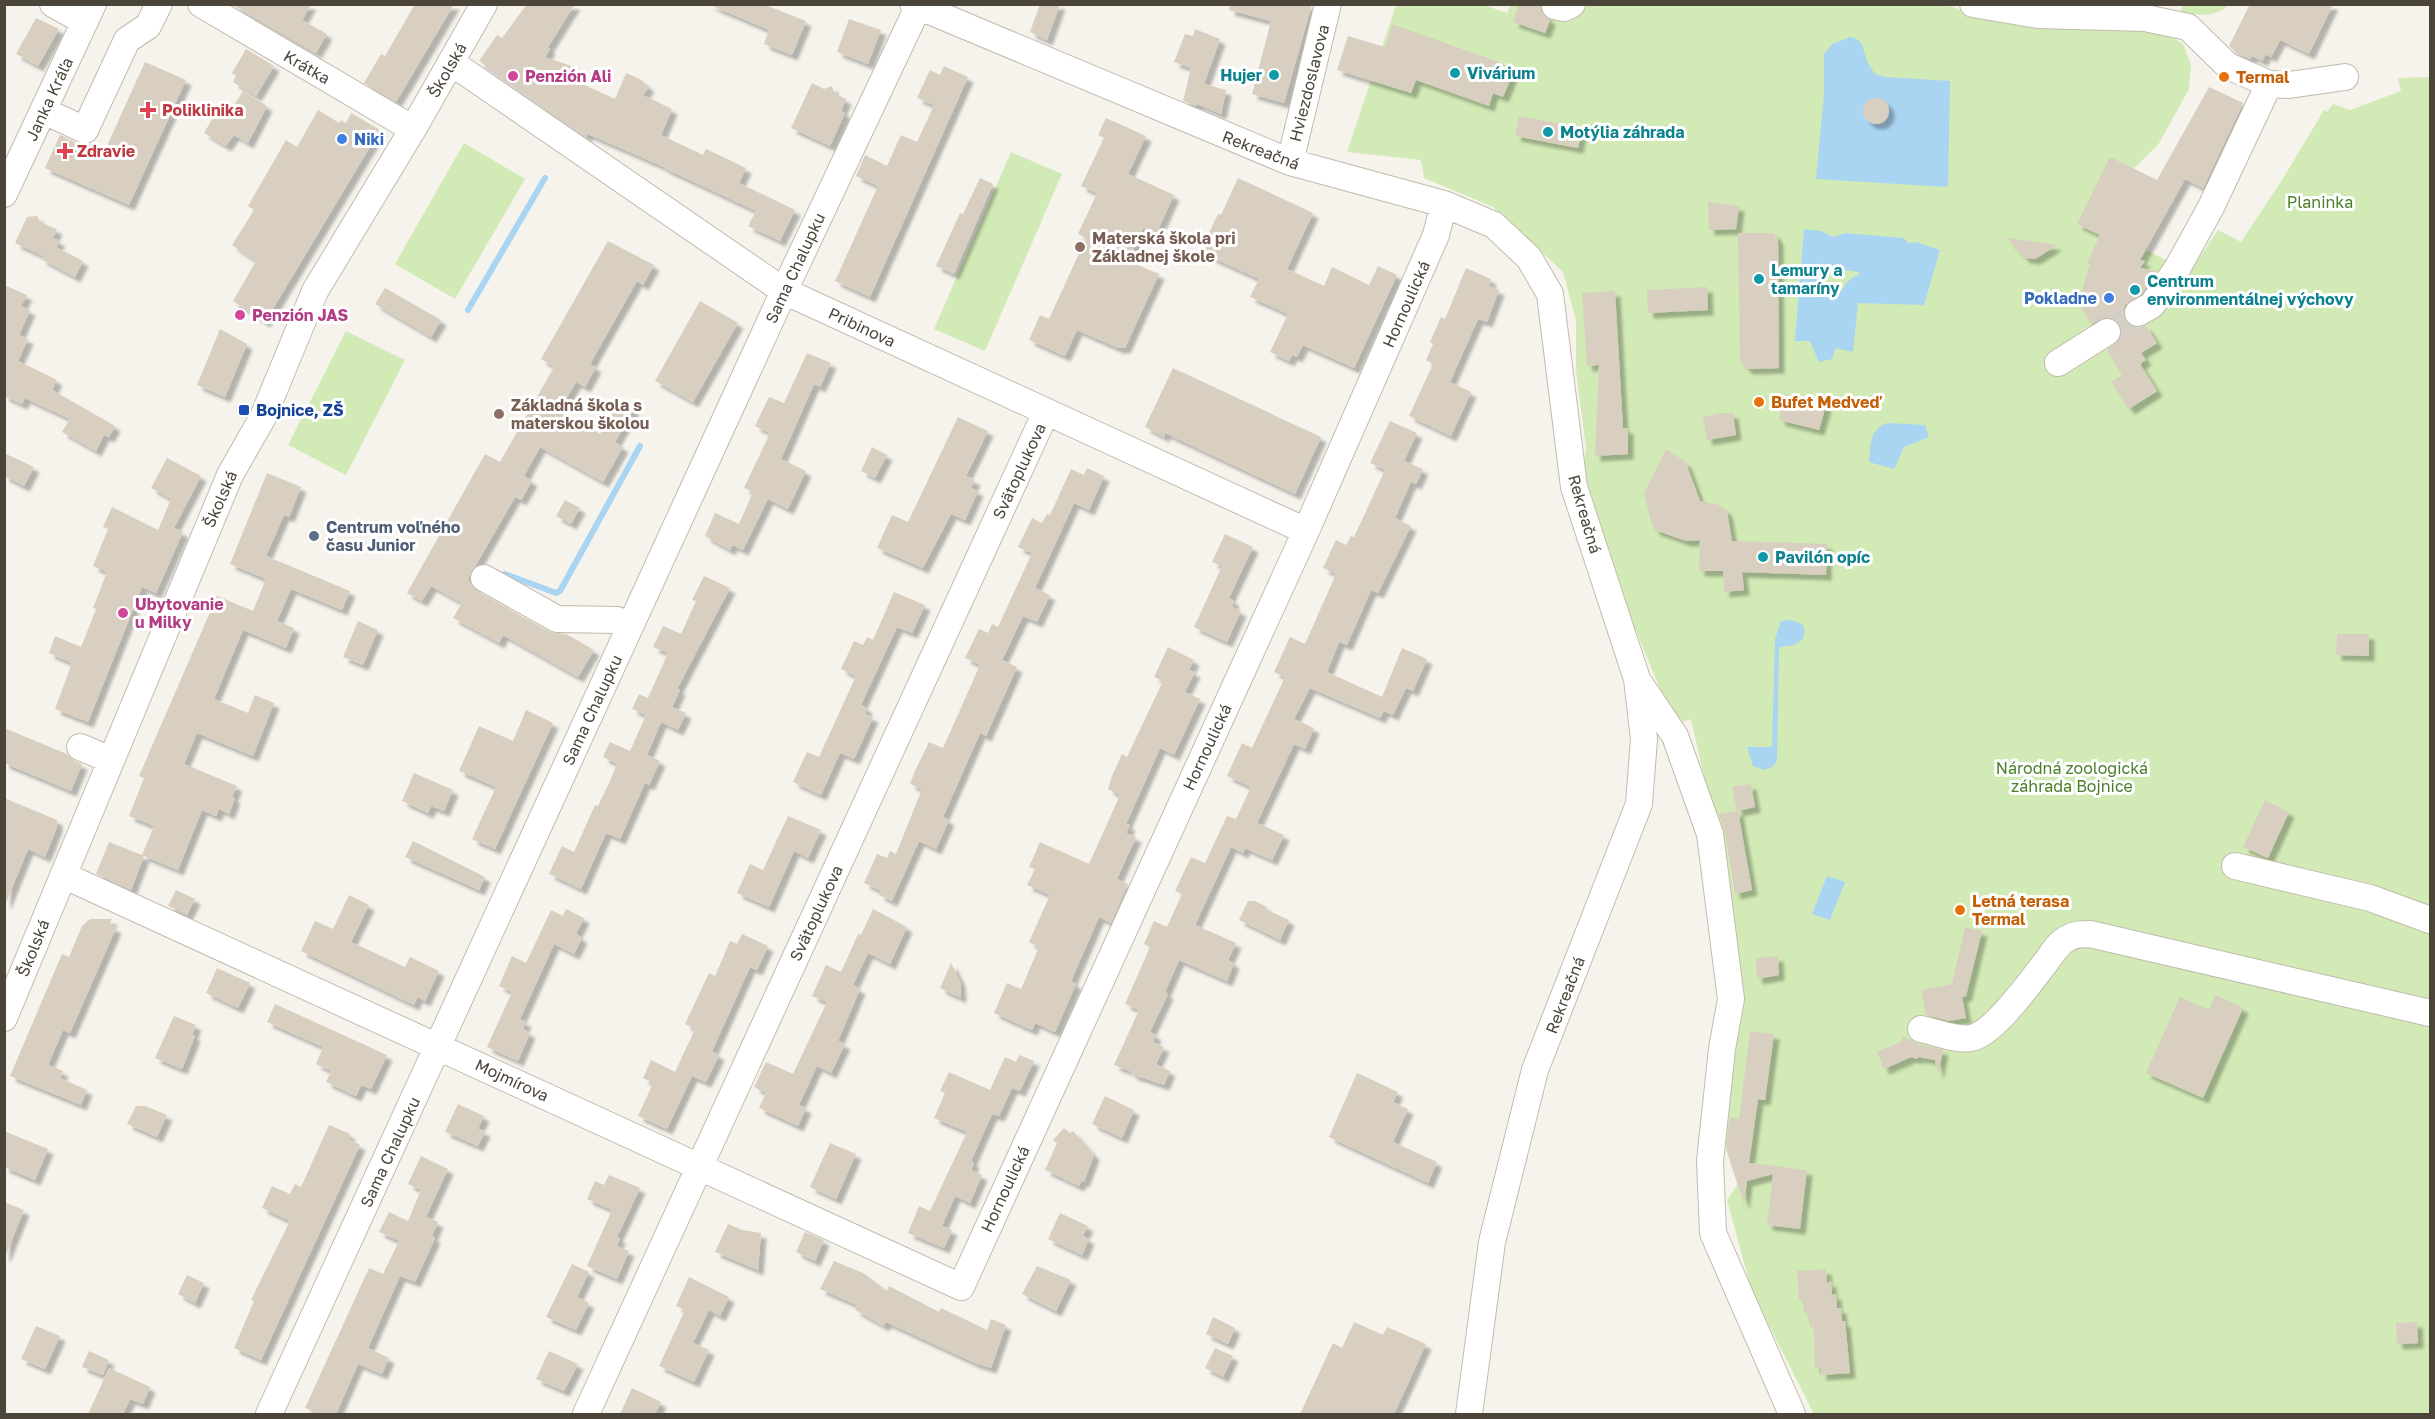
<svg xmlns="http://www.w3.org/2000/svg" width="2435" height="1419" viewBox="0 0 2435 1419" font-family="'Golos Text',sans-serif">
  <defs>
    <filter id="shadow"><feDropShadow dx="5.5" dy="5.5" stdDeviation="1.5" flood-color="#0004"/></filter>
  </defs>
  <rect width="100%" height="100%" fill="#f6f3ec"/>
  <path fill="#d2eab5" d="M1511 4H1942L1979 15 2158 29 2183 44 2191 64 2189 89 2158 145 2134 168 2126 183 2176 194 2146 250 2190 272 2218 230 2241 242 2282 180 2324 110 2327 112 2333 104 2350 110 2401 91 2398 78 2430 77V1414H1814L1752 1292 1727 1200 1738 1184 1723 1136 1731 896 1691 719 1675 725 1634 626 1583 473 1586 447 1576 371V320L1563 272 1493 207 1424 178 1421 160 1347 152 1396 5H1484L1507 13Z
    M2183 5H2229C2214 18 2199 15 2180 13Z
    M464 143 525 179 455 299 395 264Z
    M1011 152 1062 174 985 351 934 329Z
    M346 331 405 360 346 475 288 445Z"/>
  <path fill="#a9d4f2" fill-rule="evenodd" d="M1850 37C1864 40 1862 47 1867 60 1868 64 1872 69 1875 74L1886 77 1950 81 1948 187 1816 179 1824 94V54L1832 44ZM1875 98 1887 103 1889 110 1884 122 1877 124 1865 119C1861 109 1864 102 1875 98Z
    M1804 229 1821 231 1833 237 1845 233 1903 238 1909 243 1916 242 1940 250 1924 305 1858 303 1853 352 1836 348 1832 359 1819 362 1810 341H1795ZM1827 267 1858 272 1860 274C1857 276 1853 277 1851 279 1840 286 1847 296 1826 291L1823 284Z
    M1887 423 1925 425 1929 437 1904 447 1894 469 1869 462C1871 444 1869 430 1887 423Z
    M1791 620 1802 624 1805 630 1803 639 1794 645 1779 647 1777 760 1773 767 1764 770 1753 766 1747 747H1772L1775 639 1781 621Z
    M1827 876 1845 882 1830 920 1812 914Z"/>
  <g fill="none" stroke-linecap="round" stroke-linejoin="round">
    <path stroke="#a9d4f2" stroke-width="6" d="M468 310 545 178
      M505 574 556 593 560 591 640 446"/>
  </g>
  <path fill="#d8cfc1" filter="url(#shadow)" d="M231 4H311L302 20 327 34 316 53Z
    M415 4H454L396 102 364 83 381 54 385 56Z
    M527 4H575L548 47 550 49 545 57 580 69 576 81 615 99 626 73 640 79 649 87 643 95 672 109 661 135 703 155 706 149 746 168 739 183 795 210 780 241 748 226 756 211 664 168V167L588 134 586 137 479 61 497 35 502 38Z
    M708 4H763L806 21 792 55 764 44 769 30Z
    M1040 4H1060L1047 40 1030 32Z
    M1230 4H1312L1284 103 1252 94 1271 21 1229 10Z
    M1519 4H1540L1541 11 1550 20 1545 33 1513 22Z
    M2250 4H2333L2309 54 2280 40 2271 57 2266 54 2262 61 2252 56 2250 59 2237 53 2229 46Z
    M36 18 59 29 38 66 16 54Z
    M849 19 881 30 868 64 837 52Z
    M1392 24 1504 64 1502 71 1512 75 1503 97 1493 93 1489 106 1416 80 1411 93 1337 70 1348 36 1385 47Z
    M1195 29 1220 39 1204 84 1226 90 1221 114 1197 104 1196 106 1183 101 1191 68 1174 62 1185 34 1193 36Z
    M246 49 274 66 256 96 233 82 236 76 232 73Z
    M145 62 186 80 129 205 45 168 60 135 79 144H90L106 148Z
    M944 66 968 77 870 297 835 281 878 186 856 176 865 155 887 166 901 135 917 142 934 105 917 98 930 70 940 75Z
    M812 83 824 89 832 86 834 93 846 99 841 111 845 113 830 146 791 128Z
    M2209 87 2243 103 2203 188 2185 179 2140 260 2145 261 2140 268 2157 271 2142 294 2125 305 2123 314 2125 321 2131 326 2139 328 2146 326 2157 343 2141 353 2146 360 2140 364 2157 391 2129 409 2111 382 2122 375 2107 350 2120 338 2122 331 2120 325 2114 319 2107 317 2091 324 2078 302 2090 264 2087 263 2100 235 2077 224 2110 157 2157 180Z
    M243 91 267 106 248 143 234 135 226 146 204 133 217 111 227 117Z
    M1863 111a13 13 0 1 1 26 0a13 13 0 1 1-26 0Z
    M318 110 339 123 341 120 346 123 351 113 380 130 265 322 233 301 256 261 232 245 254 210 248 206 286 140 297 147Z
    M1519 116 1582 128 1578 148 1515 136Z
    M1106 118 1146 136 1128 174 1174 195 1156 234 1143 228 1128 261 1159 274 1125 348H1118L1077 330 1065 356 1029 340 1040 315 1049 319 1086 238 1078 234 1097 193 1081 186 1104 138 1098 135Z
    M980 178 993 184 954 274 936 266 960 213 963 214Z
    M1238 178 1313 213 1287 269 1324 286 1332 267 1369 285 1378 266 1397 275 1354 368 1303 345 1297 357 1292 355 1289 361 1270 352 1288 314 1250 297 1259 279 1200 252 1218 214 1221 215Z
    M1708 202 1739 206 1736 229 1709 230Z
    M37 216 41 223 57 229 53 238 60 241 56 247 83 261 75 277 41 259 43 256 15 243 27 217Z
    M1738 233H1774L1778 240 1779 368 1748 369 1740 361Z
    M2007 238 2057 245 2035 259 2025 258Z
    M608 241 654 265 643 285 637 281 590 364 596 367 585 387 576 382 559 411 600 434 619 401 634 409 615 442 623 447 603 482 540 447 524 476 532 481 521 500 515 497 468 579 477 591 550 632 566 634 594 650 578 677 503 635 499 643 453 618 462 603 431 586 422 601 407 593 485 454 500 462 554 367 541 359Z
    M1466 268 1491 279 1489 286 1499 290 1487 322 1478 319 1450 382 1471 392 1451 436 1409 416 1433 364 1426 360 1433 344 1430 342 1441 317 1445 319Z
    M4 285 27 295 21 306 30 310 19 335 28 339 18 361 57 380 52 390 115 426 109 437 104 435 96 451 62 432 70 419 25 398 22 404 4 396Z
    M1707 287 1708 310 1648 313 1647 290Z
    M385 288 441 320 431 337 375 304Z
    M1615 291 1623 428H1628V454L1595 456 1599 365 1587 366 1582 293Z
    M700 301 738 323 693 402 655 381Z
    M220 329 247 344 225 397 197 385Z
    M807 353 831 363 820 387 814 384 781 459 806 471 788 509 768 499 743 550 732 545 730 550 705 536 715 513 739 524 753 492 744 488 770 433 755 426 769 397 784 403Z
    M1173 368 1321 437 1295 494 1165 433 1164 437 1145 427Z
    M1785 395 1826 405 1819 430 1779 420Z
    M1720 413H1733L1736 435 1707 440 1703 417Z
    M958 417 988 431 966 476 975 480 971 488 978 491 965 520 951 514 923 568 877 548 892 515 908 522Z
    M1390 421 1417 433 1404 461 1423 469 1416 484 1411 482 1395 518 1411 526 1378 593 1371 590 1347 645 1339 642 1327 672 1382 697 1402 648 1427 659 1413 691 1406 688 1393 715 1384 711 1380 718 1310 688 1294 719 1314 728 1305 749 1294 744 1257 823 1284 835 1272 860 1245 848 1243 853 1231 847 1195 925 1236 943 1228 960 1234 963 1227 981 1179 960 1165 992 1168 994 1150 1032 1156 1035 1153 1042 1164 1047 1156 1064 1170 1071 1164 1085 1131 1074 1132 1072 1114 1065 1139 1010 1125 1004 1150 947 1144 944 1154 921 1167 927 1182 894 1175 891 1191 857 1205 863 1227 816 1236 819 1251 787 1227 776 1242 743 1252 748 1285 677 1274 672 1290 637 1305 644 1336 574 1323 568 1336 540 1346 545 1351 536 1354 537 1385 470 1370 463Z
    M872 447 887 455 875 478 861 471Z
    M1666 449 1686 463 1700 501 1719 505 1727 511 1732 541 1827 544 1826 575 1742 572 1744 590 1724 592 1723 571H1699L1700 540 1686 541 1655 530 1651 522 1644 493Z
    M4 453 34 467 24 486 4 476Z
    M167 458 201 476 174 528 183 532 156 593 142 587 88 722 55 709 72 663 49 653 55 636 81 647 96 609 93 608 107 572 93 566 108 529 103 527 112 507 158 530 171 499 151 488Z
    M1087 468 1104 476 1089 510 1074 503 1035 588 1050 595 1037 622 1023 616 1002 660 1017 667 986 736 980 733 943 817 949 820 936 849 919 841 892 901 879 895 881 891 864 883 877 854 887 858 890 851 896 854 922 789 910 784 915 771 929 742 943 748 980 665 965 658 979 629 988 633 992 624 998 627 1032 553 1018 547 1032 518 1042 523 1047 514 1050 515 1071 469 1084 475Z
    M267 473 301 487 289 517 284 515 266 556 350 591 342 610 291 589 277 621 294 628 286 648 243 630 214 699 248 713 255 695 274 703 253 756 197 733 184 764 237 786 232 797 235 798 229 814 219 809 216 816 202 810 178 870 144 856 131 890 96 874 109 842 142 855 154 826 129 816 144 778 139 776 217 596 253 611 266 579 230 564Z
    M565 500 580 508 571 524 556 516Z
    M1225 534 1253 547 1229 598 1234 601 1232 607 1241 611 1227 642 1194 627 1222 566 1212 562Z
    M704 576 730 588 677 689 680 690 672 707 686 713 678 730 661 722 647 755 660 761 649 785 645 783 620 839 606 833 581 889 549 874 562 846 574 852 595 805 598 806 609 783 617 764 603 757 610 742 630 751 646 715 632 709 639 694 648 698 668 653 653 647 663 626 681 634 696 601 692 600Z
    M894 592 925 605 912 633 897 627 861 705 867 708 865 714 873 717 860 746 854 759 840 753 821 795 793 782 807 752 819 757 856 676 841 669 854 641 863 645 867 637 873 640Z
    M358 621 378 630 363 665 343 657Z
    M2337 634H2369V656L2336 655Z
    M1168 647 1194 660 1189 670 1195 672 1185 692 1200 699 1174 755 1160 748 1126 824 1130 825 1126 833 1136 837 1117 879 1128 884 1111 923 1099 917 1071 981 1076 984 1055 1032 1035 1023 1032 1030 994 1013 1007 983 1021 989 1039 947 1029 942 1050 895 1027 885 1035 869 1029 867 1040 842 1089 864 1120 795 1108 789 1112 776 1122 754 1127 757 1163 681 1154 677Z
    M526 710 553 723 495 849 472 839 496 787 459 771 479 726 513 741Z
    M4 728 67 754 74 761 82 764 71 791 4 763Z
    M414 773 453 790 444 811 431 806 428 813 402 801Z
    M1751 784 1755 807 1738 811 1752 890 1735 894 1725 832 1719 814 1737 811 1732 787Z
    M4 798 57 820V827L45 857 28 849 5 905Z
    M2265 800 2289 812 2268 858 2243 847Z
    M788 816 821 830 808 858 794 851 769 907 737 893 750 864 763 870Z
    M413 841 485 877 479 890 405 857Z
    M176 890 195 899 187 915 168 906Z
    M349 895 369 905 351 942 405 967 410 957 439 971 425 1001 417 997 414 1005 301 951 315 921 333 929Z
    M1248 901H1255L1267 907 1265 909 1289 920 1280 940 1239 920Z
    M566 909 584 918 576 934 582 938 574 954 554 944 520 1019 526 1022 523 1029 530 1033 518 1061 487 1047 512 992 499 986 512 956 526 963 551 910 563 916Z
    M873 909 907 927 890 964 868 953 853 985 860 989 838 1041 845 1044 831 1073 817 1066 799 1105 806 1108 798 1126 759 1108 766 1093 754 1087 766 1062 793 1074 827 1002 812 996 826 965 841 972 858 934 861 935Z
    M90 919H112L109 925 116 928 70 1033 63 1030 48 1065 63 1071 60 1078 87 1090 81 1105 10 1076 62 954 69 957 82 926Z
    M1965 927 1982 931 1966 996 1962 997 1966 1018 1949 1021 1926 1015 1921 990 1952 984Z
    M742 934 768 946 757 970 750 967 712 1051 719 1055 706 1082 692 1076 667 1129 638 1116 653 1083 643 1078 651 1060 675 1072 695 1029 685 1024 709 973 715 976 730 941 737 944Z
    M1778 956 1779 975 1757 979 1756 958Z
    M951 963 960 981 961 998 940 988Z
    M217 968 250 983 238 1008 206 993Z
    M2215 995 2243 1008 2203 1098 2146 1073 2180 997 2209 1010Z
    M275 1004 387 1055 371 1089 361 1085 356 1096 326 1082 331 1071 316 1064 323 1047 267 1022Z
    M174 1016 196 1025 192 1035 195 1036 182 1069 155 1058Z
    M1750 1031 1774 1034 1765 1100 1758 1099 1749 1163 1807 1170 1800 1229 1767 1225 1773 1174 1747 1181 1744 1204 1726 1149 1730 1117 1739 1119Z
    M1902 1036 1918 1044 1943 1050 1938 1074 1935 1060 1918 1057 1917 1059 1911 1057 1884 1069 1877 1052 1901 1042Z
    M1019 1055 1034 1061 1020 1091 1012 1088 999 1116 992 1114 971 1161 974 1163 971 1170 982 1175 970 1203 955 1196 942 1226 952 1230 944 1248 908 1233 919 1206 930 1211 967 1132 934 1118 945 1093 940 1091 949 1072 990 1090 1005 1057 1016 1062Z
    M1357 1073 1398 1092 1393 1102 1408 1109 1393 1142 1437 1162 1428 1183 1329 1137Z
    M1105 1096 1134 1110 1122 1138 1092 1124Z
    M458 1104 484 1116 478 1129 485 1131 478 1146 445 1132Z
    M136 1106H145L167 1115 157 1137 127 1124Z
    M329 1125 350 1134 348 1139 360 1145 261 1360 234 1348 254 1301 251 1300 290 1221 262 1208 272 1186 290 1194 295 1184 301 1187Z
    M1064 1128 1070 1133 1073 1131 1094 1155 1084 1182 1081 1181 1079 1186 1045 1170 1057 1143 1053 1140Z
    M4 1131 48 1149 35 1180 4 1167Z
    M830 1143 856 1154 836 1199 810 1187Z
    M421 1156 448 1169 426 1217 438 1222 432 1236 435 1238 415 1282 400 1276 368 1348 389 1358 382 1374 358 1364 336 1414H319L305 1408 369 1268 383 1274 399 1241 379 1232 389 1212 408 1221 421 1190 408 1184Z
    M609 1175 640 1188 617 1237 620 1238 617 1246 629 1251 617 1279 587 1266 612 1210 587 1199 595 1181 604 1185Z
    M4 1202 24 1210 5 1257H4Z
    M1060 1213 1088 1226 1083 1236 1089 1239 1082 1255 1048 1239Z
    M728 1224 742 1230 761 1233 758 1270 715 1252Z
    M805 1232 824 1240 815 1261 796 1252Z
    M834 1261 863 1273 887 1291 889 1286 939 1312 941 1308 987 1330 991 1319 1006 1325 991 1368 975 1363 886 1322 884 1326 855 1310 857 1305 820 1289Z
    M572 1264 589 1272 577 1297 589 1303 576 1330 546 1317Z
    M1037 1266 1071 1280 1056 1311 1022 1294Z
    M1826 1269 1827 1283 1831 1281 1832 1295 1836 1294 1837 1308H1841L1842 1321H1845L1850 1373 1821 1375V1367L1815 1368 1814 1327H1810L1808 1313H1804L1803 1300H1799L1797 1271Z
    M187 1275 204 1283 195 1303 178 1294Z
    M689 1277 729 1297 720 1316 709 1310 693 1343 709 1350 694 1382 659 1366 685 1310 676 1306Z
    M1213 1317 1235 1328 1228 1344 1206 1334Z
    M1354 1322 1383 1335 1387 1327 1426 1344 1394 1414H1300L1333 1343 1342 1348Z
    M2417 1322 2418 1343 2397 1344 2396 1323Z
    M36 1326 60 1336 45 1369 21 1359Z
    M1215 1348 1233 1356 1223 1377 1205 1368Z
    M89 1351 109 1360 103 1375 82 1367Z
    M549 1351 578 1364 564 1391 536 1379Z
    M109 1368 150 1387 143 1404 130 1399 123 1414H88Z
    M632 1388 661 1402 655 1414H620Z"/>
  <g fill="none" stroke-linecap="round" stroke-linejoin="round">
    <path stroke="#d4d0c8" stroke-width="26" stroke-dasharray="26 13" stroke-linecap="butt" d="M2107 332 2138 313"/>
    <defs>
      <path id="minor" d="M53 4 85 22
        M201 4 413 129
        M913 4 1290 162 1444 204 1494 225 1529 258 1550 294 1574 487 1637 679 1644 739 1639 804 1535 1070 1492 1242 1469 1414
        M1973 4 2038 15 2145 18 2188 27 2228 66 2269 84 2289 85 2345 77
        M1555 6 1564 8 1572 4
        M452 63 784 291 1306 531
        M44 111 85 130 127 40 148 26 159 4
        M1290 162 1328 4
        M4 194 93 4
        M2138 313 2152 305 2178 267 2211 207 2269 84
        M2058 363 2107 332
        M484 578 557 619 617 620 630 626
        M1640 684 1675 736 1710 834 1731 999 1722 1049 1710 1161 1713 1233 1792 1414
        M80 747 111 760
        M2235 866 2370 898 2430 920
        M63 875 961 1287 1306 531 1436 235 1444 204
        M4 1018 230 475 263 417 315 291 413 129 484 4
        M1921 1029C1936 1032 1956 1041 1971 1038 1994 1034 2031 981 2046 962 2052 954 2058 943 2068 938 2075 934 2082 934 2090 934L2430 1013
        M269 1414 784 291 918 7
        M586 1414 1046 412"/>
    </defs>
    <use href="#minor" stroke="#c2bbae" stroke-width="28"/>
    <use href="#minor" stroke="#fff" stroke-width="26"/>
  </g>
  <g fill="#0f9aa8" stroke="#fff" stroke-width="2">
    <circle cx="1455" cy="73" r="6"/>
    <circle cx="1274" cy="75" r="6"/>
    <circle cx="1548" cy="132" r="6"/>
    <circle cx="1759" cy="279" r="6"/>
    <circle cx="2135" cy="290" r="6"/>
    <circle cx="1763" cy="557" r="6"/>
  </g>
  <g fill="#d1479c" stroke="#fff" stroke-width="2">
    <circle cx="513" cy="76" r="6"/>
    <circle cx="240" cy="315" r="6"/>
    <circle cx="123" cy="613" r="6"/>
  </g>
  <g fill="#e8710a" stroke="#fff" stroke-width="2">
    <circle cx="2224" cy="77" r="6"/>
    <circle cx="1759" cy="402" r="6"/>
    <circle cx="1960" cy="910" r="6"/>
  </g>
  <g fill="#e0444e" stroke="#fff" stroke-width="2">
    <path d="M145 101h6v6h6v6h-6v6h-6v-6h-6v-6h6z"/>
    <path d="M62 142h6v6h6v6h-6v6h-6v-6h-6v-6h6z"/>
  </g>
  <g fill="#3f7fe0" stroke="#fff" stroke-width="2">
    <circle cx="342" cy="139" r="6"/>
    <circle cx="2109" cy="298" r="6"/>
  </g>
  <g fill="#8d6e63" stroke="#fff" stroke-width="2">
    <circle cx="1080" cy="247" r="6"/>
    <circle cx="499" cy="414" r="6"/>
  </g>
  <rect fill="#1a4fb4" stroke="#fff" stroke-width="2" x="238" y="404" width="12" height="12" rx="3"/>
  <circle fill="#5c6f8a" stroke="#fff" stroke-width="2" cx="314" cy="536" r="6"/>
  <g text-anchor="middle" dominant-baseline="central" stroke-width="6" stroke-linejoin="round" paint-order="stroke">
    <g font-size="16" fill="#4b4439" stroke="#fff">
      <text transform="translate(307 67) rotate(30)">Krátka</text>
      <text transform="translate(447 70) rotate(-60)">Školská</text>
      <text transform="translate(1309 83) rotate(-76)">Hviezdoslavova</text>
      <text transform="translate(49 99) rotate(-65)">Janka Kráľa</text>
      <text transform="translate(1261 150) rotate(21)">Rekreačná</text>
      <text transform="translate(795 268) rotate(-65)">Sama Chalupku</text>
      <text transform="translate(1406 304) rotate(-66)">Hornoulická</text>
      <text transform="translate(862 327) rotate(25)">Pribinova</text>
      <text transform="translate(1019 471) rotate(-65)">Svätoplukova</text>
      <text transform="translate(220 499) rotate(-66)">Školská</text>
      <text transform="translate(1585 514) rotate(74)">Rekreačná</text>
      <text transform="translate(592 710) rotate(-65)">Sama Chalupku</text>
      <text transform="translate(1207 747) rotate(-65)">Hornoulická</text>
      <text transform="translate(816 913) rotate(-65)">Svätoplukova</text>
      <text transform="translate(33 948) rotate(-68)">Školská</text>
      <text transform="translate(1565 995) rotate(-69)">Rekreačná</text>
      <text transform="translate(512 1080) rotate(25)">Mojmírova</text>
      <text transform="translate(390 1152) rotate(-65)">Sama Chalupku</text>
      <text transform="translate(1005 1189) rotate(-65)">Hornoulická</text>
    </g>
    <g font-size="16" font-weight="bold" fill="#0d838f" stroke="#fff" text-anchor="start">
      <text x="1467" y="73">Vivárium</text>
      <text x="1262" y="75" text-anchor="end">Hujer</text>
      <text x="1560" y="132">Motýlia záhrada</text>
      <text x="1771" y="270">Lemury a<tspan x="1771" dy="18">tamaríny</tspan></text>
      <text x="2147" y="281">Centrum<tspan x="2147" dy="18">environmentálnej výchovy</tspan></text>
      <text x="1775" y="557">Pavilón opíc</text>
    </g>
    <g font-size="16" font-weight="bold" fill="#b23c85" stroke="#fff" text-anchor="start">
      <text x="525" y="76">Penzión Ali</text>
      <text x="252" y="315">Penzión JAS</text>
      <text x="135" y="604">Ubytovanie<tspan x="135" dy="18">u Milky</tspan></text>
    </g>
    <g font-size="16" font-weight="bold" fill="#c56008" stroke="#fff" text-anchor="start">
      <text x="2236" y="77">Termal</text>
      <text x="1771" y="402">Bufet Medveď</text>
      <text x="1972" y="901">Letná terasa<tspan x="1972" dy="18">Termal</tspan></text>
    </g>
    <g font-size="16" font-weight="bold" fill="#be3a42" stroke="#fff" text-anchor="start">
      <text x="162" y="110">Poliklinika</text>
      <text x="77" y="151">Zdravie</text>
    </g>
    <g font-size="16" font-weight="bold" fill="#366cbe" stroke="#fff" text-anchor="start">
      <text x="354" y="139">Niki</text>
      <text x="2097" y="298" text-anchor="end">Pokladne</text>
    </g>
    <g font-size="16" fill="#4a7f2a" stroke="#fff">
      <text x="2320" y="202">Planinka</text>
      <text x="2072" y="768">Národná zoologická<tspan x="2072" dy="18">záhrada Bojnice</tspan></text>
    </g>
    <g font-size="16" font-weight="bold" fill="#785e54" stroke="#fff" text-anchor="start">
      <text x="1092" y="238">Materská škola pri<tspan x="1092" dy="18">Základnej škole</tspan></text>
      <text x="511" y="405">Základná škola s<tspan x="511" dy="18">materskou školou</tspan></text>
    </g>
    <g font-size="16" font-weight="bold" fill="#164399" stroke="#fff" text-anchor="start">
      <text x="256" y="410">Bojnice, ZŠ</text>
    </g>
    <g font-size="16" font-weight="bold" fill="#4e5e75" stroke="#fff" text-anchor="start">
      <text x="326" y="527">Centrum voľného<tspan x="326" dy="18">času Junior</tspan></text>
    </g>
  </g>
  <rect width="2435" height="1419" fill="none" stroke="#4b4439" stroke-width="12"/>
</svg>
